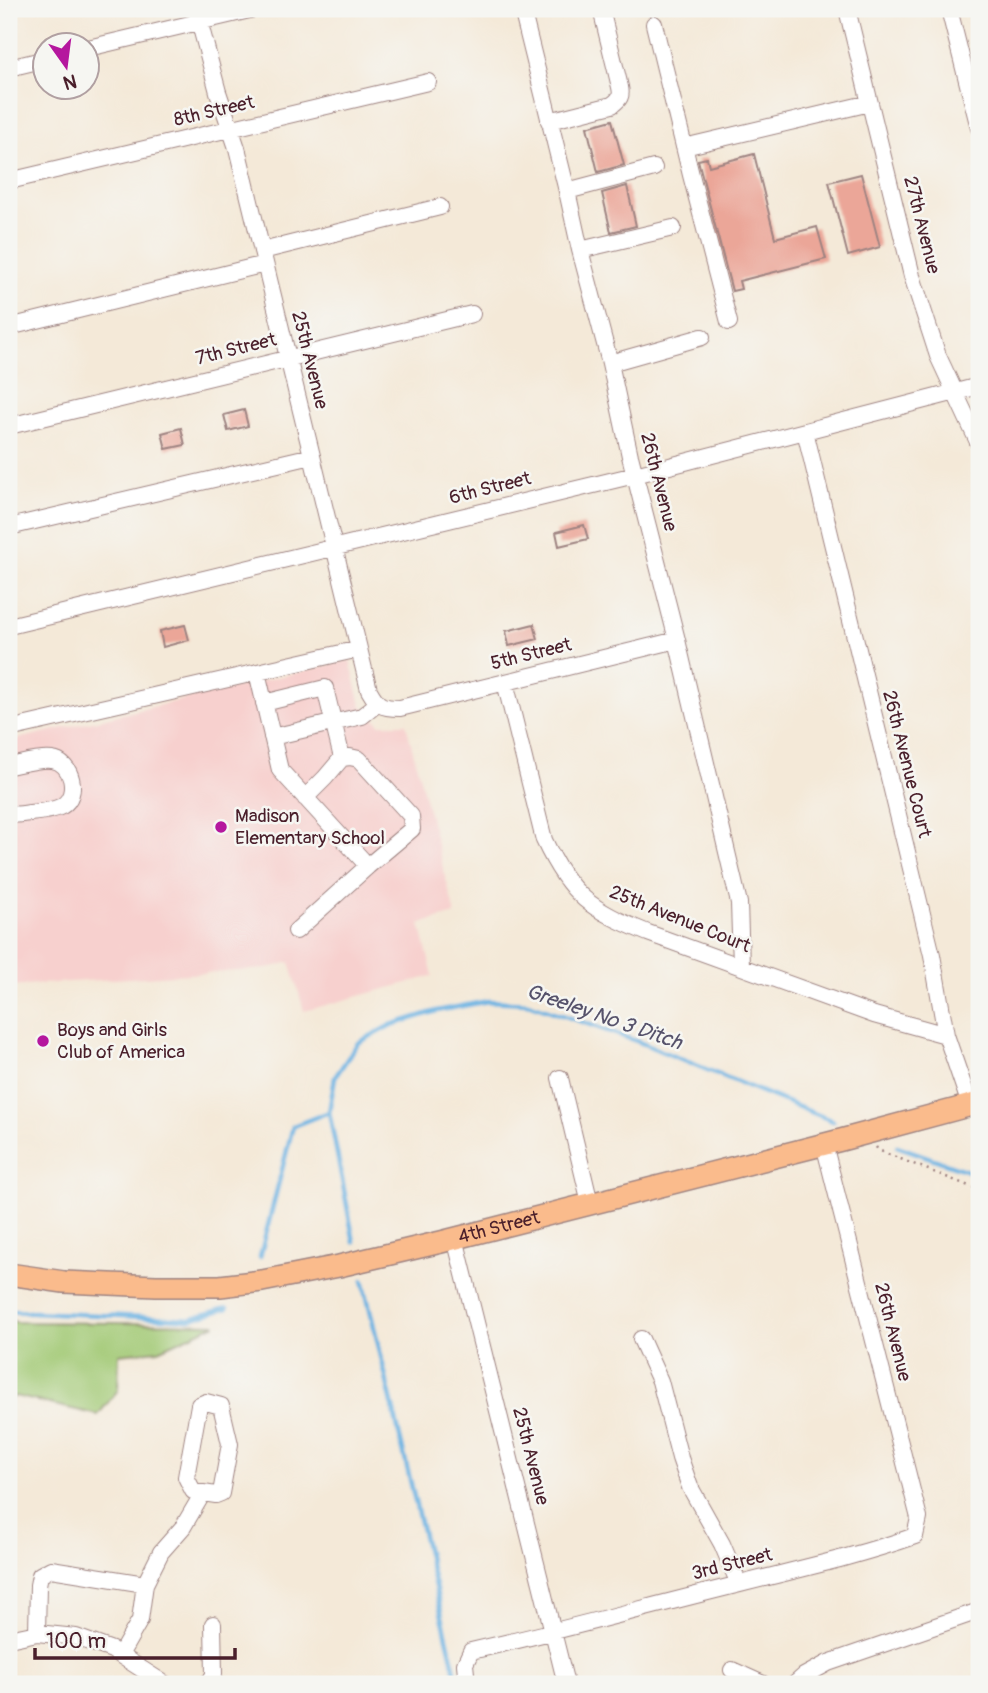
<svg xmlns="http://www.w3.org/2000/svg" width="988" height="1693" viewBox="0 0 988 1693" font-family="Pangolin,sans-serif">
  <rect width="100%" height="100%" fill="#f6f6f2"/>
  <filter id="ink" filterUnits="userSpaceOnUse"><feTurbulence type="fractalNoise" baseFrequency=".0143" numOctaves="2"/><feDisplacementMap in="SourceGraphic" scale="14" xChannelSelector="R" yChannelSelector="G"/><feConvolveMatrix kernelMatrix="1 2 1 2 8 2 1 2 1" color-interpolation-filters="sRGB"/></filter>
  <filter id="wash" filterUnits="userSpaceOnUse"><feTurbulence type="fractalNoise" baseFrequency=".00686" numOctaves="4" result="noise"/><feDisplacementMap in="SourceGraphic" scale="28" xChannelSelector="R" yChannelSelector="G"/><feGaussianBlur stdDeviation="1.57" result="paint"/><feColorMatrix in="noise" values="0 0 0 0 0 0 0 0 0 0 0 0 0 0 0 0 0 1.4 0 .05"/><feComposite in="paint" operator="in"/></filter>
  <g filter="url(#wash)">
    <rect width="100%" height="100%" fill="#f4e9d8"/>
    <path fill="#f7d0ce" d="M350 660 361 705 380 724H406L455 914 420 924 433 976 304 1011 290 962 265 969 9 986V741Z"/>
    <path fill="#a2c974" stroke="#767450" stroke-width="2" d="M9 1319 15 1322 216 1324 159 1350 119 1354 118 1390 98 1415 15 1396 9 1400Z"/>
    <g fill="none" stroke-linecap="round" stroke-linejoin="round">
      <path stroke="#6bb2e2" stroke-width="4.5" d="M329 1112 354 1242
        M897 1146 979 1175
        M260 1257 293 1126 329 1112 335 1077 358 1043 391 1025 437 1011 488 1001 528 1003 639 1042 833 1121
        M363 1280 458 1684
        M9 1311 190 1319 227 1308"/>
    </g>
    <g id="blocks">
      <path fill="#eba698" d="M612 120 624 165 598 172 587 127Z
        M754 154 775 238 817 227 826 259 739 281 741 289 732 291 698 160 707 158 709 166Z
        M861 174 880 247 848 256 829 182Z
        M627 186 636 226 611 232 602 193Z
        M244 410 248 426 228 431 224 415Z
        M181 428 185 445 166 449 162 433Z
        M584 525 588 539 559 546 556 532Z
        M534 624 538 639 509 646 506 631Z
        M185 625 189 640 163 647 160 631Z"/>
    </g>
  </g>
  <g filter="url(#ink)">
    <use href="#blocks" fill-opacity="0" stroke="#9f8482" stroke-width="2"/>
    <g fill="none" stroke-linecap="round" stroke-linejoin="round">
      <defs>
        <path id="minor" d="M196 9 218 92 237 148 369 690C378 706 381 708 400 708L677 640
          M522 9 567 191 580 250 610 363 630 456 677 640 739 903 741 966
          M847 9 912 276 938 356 979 444
          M949 9 979 128
          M654 24 691 175 729 322
          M88 48 254 9
          M9 68 46 59
          M549 121 612 105C620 99 622 96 620 87L601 9
          M684 147 870 103
          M9 181 428 82
          M567 191 654 168
          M580 250 673 228
          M262 251 440 207
          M9 327 265 264
          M610 363 702 337
          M9 426 472 314
          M805 431 932 955 946 1035 970 1105
          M9 527 312 456
          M9 626 635 475 979 386
          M257 672 280 770 368 866 296 931
          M505 682 544 840C570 896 591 910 648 933L874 1015 946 1035
          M264 703 325 688 342 758
          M9 729 359 649
          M272 737 362 716 377 704
          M9 766C21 764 40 758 52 760 72 762 80 795 62 806 53 811 40 812 30 813 22 814 16 816 9 813
          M305 798 325 778 342 758 350 757 359 759 411 816 412 829 368 866
          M560 1078 590 1203
          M455 1238 566 1684
          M641 1339 660 1381 680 1458 690 1487 722 1544 739 1584
          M37 1633 38 1585 40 1575 51 1569 145 1584
          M9 1639 37 1633 76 1637 112 1650 165 1684
          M120 1655 140 1620 145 1584 161 1552 183 1527 203 1493 216 1495 221 1493 230 1444 221 1406 206 1402 199 1405 186 1477 193 1491 203 1493
          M732 1670 763 1684
          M206 1684 211 1680 214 1674 213 1624
          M467 1684 465 1664 471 1651C561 1631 650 1606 740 1584 799 1569 858 1556 915 1536L919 1518 824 1144
          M795 1684 804 1676 828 1663 979 1611"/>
        <g id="major">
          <path id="s1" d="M9 1274 64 1282 156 1286H220L262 1281 339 1266 441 1242 841 1140 979 1103"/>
        </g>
      </defs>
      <use href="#minor" stroke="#9f8482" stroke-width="18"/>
      <use href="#major" stroke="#9f8482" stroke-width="24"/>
      <path stroke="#9f8482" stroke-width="2.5" stroke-dasharray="2 5" stroke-linecap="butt" d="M876 1147 878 1150 979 1190"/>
      <use href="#minor" stroke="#fff" stroke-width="16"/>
      <use href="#major" stroke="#fabb8c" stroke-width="21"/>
    </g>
  </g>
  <g fill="#b5179e" stroke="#f6f6f2" stroke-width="2.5">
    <circle cx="221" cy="827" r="7"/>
    <circle cx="43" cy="1041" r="7"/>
  </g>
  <g text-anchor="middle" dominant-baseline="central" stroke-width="5" stroke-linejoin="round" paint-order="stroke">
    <g font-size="19" fill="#4a1f2b" stroke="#f6f6f2">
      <text transform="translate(214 111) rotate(-13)">8th Street</text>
      <text transform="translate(922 225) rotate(76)">27th Avenue</text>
      <text transform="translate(236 349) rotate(-14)">7th Street</text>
      <text transform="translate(310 360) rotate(76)">25th Avenue</text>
      <text transform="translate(659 482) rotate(76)">26th Avenue</text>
      <text transform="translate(490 488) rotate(-14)">6th Street</text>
      <text transform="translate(531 654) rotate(-14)">5th Street</text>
      <text transform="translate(907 764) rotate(76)">26th Avenue Court</text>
      <text transform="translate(680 919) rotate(22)">25th Avenue Court</text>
      <text stroke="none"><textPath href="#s1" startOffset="497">4th Street</textPath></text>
      <text transform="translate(893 1332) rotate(76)">26th Avenue</text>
      <text transform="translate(531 1456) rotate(76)">25th Avenue</text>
      <text transform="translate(732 1564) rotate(-14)">3rd Street</text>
    </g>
    <g font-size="19" fill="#4a1f2b" stroke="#f6f6f2" text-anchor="start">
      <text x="235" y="816">Madison<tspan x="235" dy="22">Elementary School</tspan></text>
      <text x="57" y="1030">Boys and Girls<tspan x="57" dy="22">Club of America</tspan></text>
    </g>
    <g font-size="21" font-style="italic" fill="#56526b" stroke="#f6f6f2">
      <text transform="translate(604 1017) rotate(19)">Greeley No 3 Ditch</text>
    </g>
  </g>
  <rect width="988" height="1693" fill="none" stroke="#f6f6f2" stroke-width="35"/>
  <g transform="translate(66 66) rotate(166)"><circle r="33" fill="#f6f6f2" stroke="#b1a0a2" stroke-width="2"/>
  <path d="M0-5L12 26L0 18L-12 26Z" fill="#b5179e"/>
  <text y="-10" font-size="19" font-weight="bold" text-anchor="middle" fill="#4a1f2b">N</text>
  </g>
  <path d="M35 1648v10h200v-10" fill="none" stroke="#4a1f2b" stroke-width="3.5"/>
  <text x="46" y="1648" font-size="21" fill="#4a1f2b" stroke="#f6f6f2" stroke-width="5" paint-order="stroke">100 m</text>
</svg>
